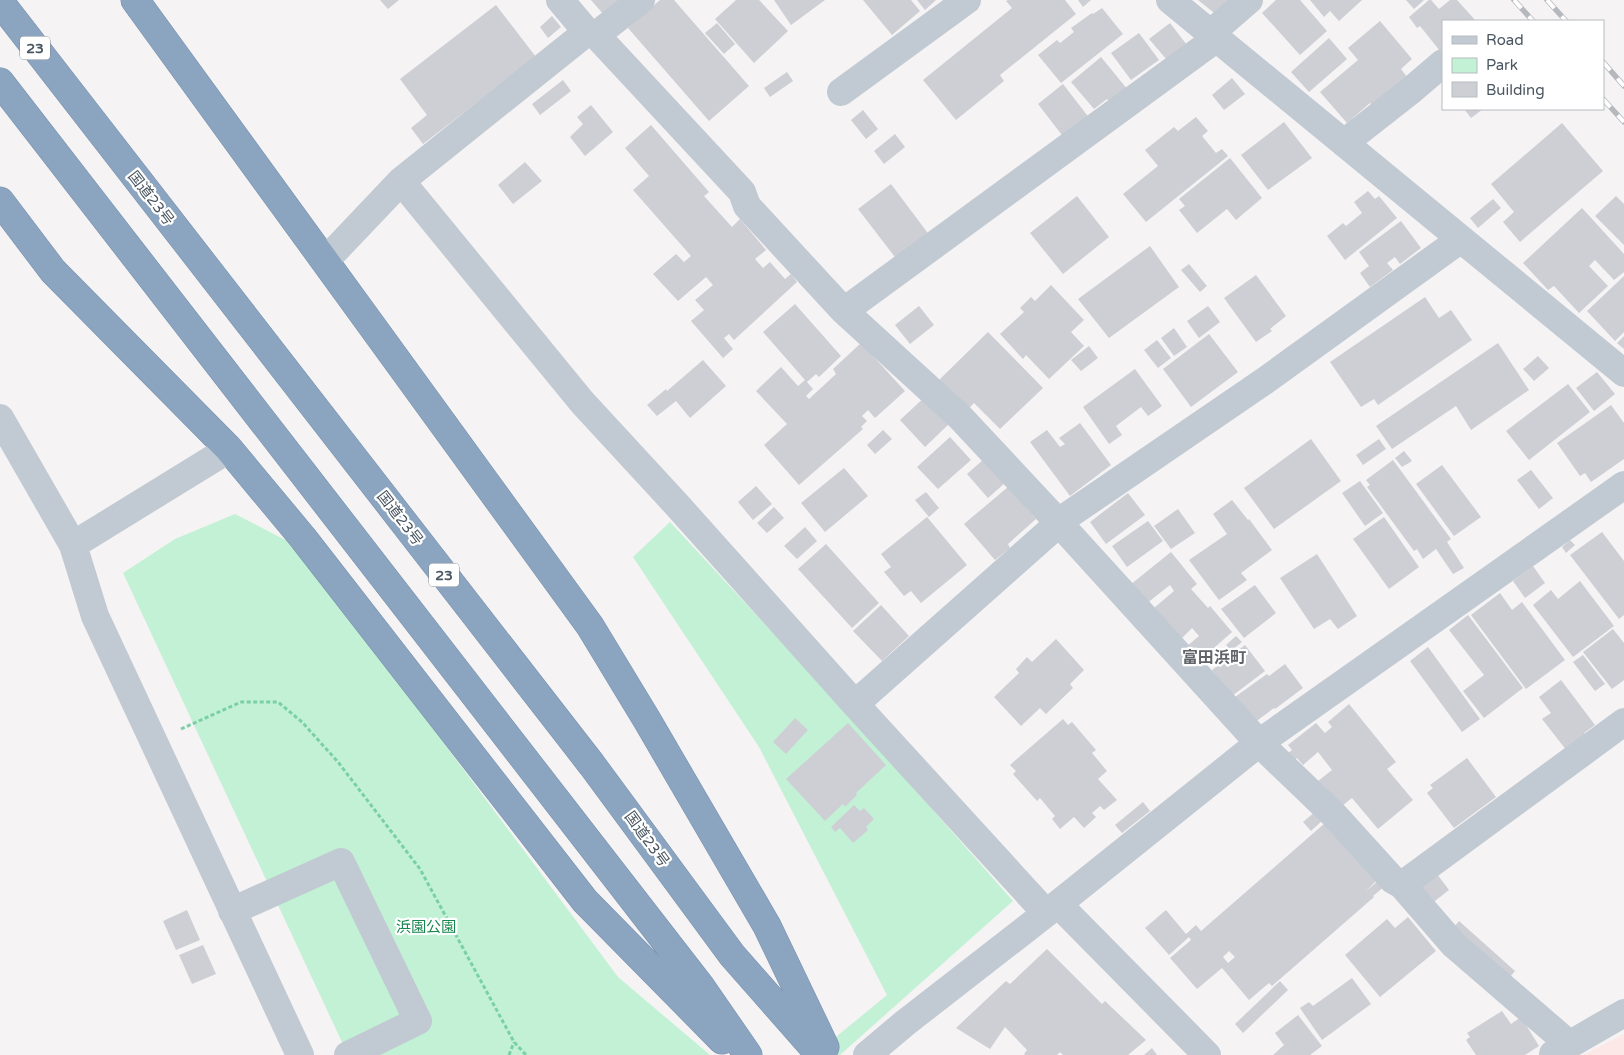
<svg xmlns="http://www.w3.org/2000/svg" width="1624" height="1055" viewBox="0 0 1624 1055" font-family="'Varela Round','Noto Sans JP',sans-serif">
  <rect width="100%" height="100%" fill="#f5f3f3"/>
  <path fill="#fce8e6" d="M1624 1034V1055H1583Z"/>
  <path fill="#c3f1d5" d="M235 514 297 546 618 977 710 1055H348L123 573 175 539Z
    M670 522 850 716 1013 901 840 1055H814L887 995 759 747 633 557Z"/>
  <path fill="#cdcfd5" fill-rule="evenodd" d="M380 0H399L388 9Z
    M591 0H622L604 15Z
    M660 0H674L749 86 709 121 628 28Z
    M736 0H759L788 31 754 63 715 19Z
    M774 0H825L791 25Z
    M863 0H911L920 11 892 35Z
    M917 0H936L925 10Z
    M1008 0H1065L1076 14 1000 75 1004 81 956 120 923 80 1012 8 1006 1Z
    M1078 0H1091L1083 7Z
    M1198 0H1236L1218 16Z
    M1276 0H1300L1327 31 1300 55 1262 13Z
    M1310 0H1362L1339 21 1330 11 1324 17Z
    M1406 0H1424L1414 9Z
    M1429 0H1431L1439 9 1450 0H1457L1476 21H1443V49L1440 51 1420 26 1417 28 1409 17Z
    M496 5 536 57 423 144 411 128 427 115 400 79Z
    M1102 8 1123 34 1061 83 1038 55 1057 40 1060 43 1074 32 1071 28 1092 13 1093 14Z
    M552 16 561 27 548 38 540 27Z
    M1380 21 1412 59 1401 69 1407 77 1373 106 1370 103 1347 123 1320 92 1358 60 1348 48Z
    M717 23 735 44 724 54 705 33Z
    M1170 23 1187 45 1167 60 1149 39Z
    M1139 33 1159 60 1131 80 1111 53Z
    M1329 38 1347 59 1309 92 1291 72Z
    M1101 57 1128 90 1112 104 1107 99 1094 109 1071 82Z
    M787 72 793 81 770 97 764 88Z
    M1232 78 1245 94 1224 110 1212 95Z
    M563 80 571 91 540 115 532 104Z
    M1063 84 1090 119 1065 139 1038 104Z
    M591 105 613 132 585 156 570 137 583 124 577 117Z
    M1464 109H1483L1471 118Z
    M863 110 878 129 866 139 851 120Z
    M1196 117 1208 131 1202 136 1216 153 1222 149 1228 156 1146 222 1123 194 1158 166 1145 150 1174 127 1178 131Z
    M1284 122 1312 158 1268 190 1241 155Z
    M1562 123 1603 171 1520 242 1503 222 1514 212 1491 184Z
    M651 125 709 192 704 196 732 227 740 219 766 250 755 259 763 268 770 262 785 279 791 274 797 282 734 340 729 334 724 338 733 349 723 358 691 321 704 310 695 300 713 285 706 277 678 301 653 274 676 254 684 262 691 256 633 190 649 176 625 148Z
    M895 134 905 147 884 164 874 151Z
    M1230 158 1262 198 1236 220 1227 209 1197 233 1179 210 1185 206 1179 199Z
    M525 162 542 181 513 204 498 185Z
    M891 184 930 236 898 261 858 209Z
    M1368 191 1375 199 1379 196 1397 218 1345 260 1327 236 1343 223 1346 226 1362 213 1354 202Z
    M1077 196 1109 237 1063 274 1030 233Z
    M1616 196 1624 204V245L1595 216Z
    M1493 199 1501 208 1478 228 1470 218Z
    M1582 208 1624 254V272L1614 280 1595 260 1589 266 1608 286 1579 313 1554 286 1548 290 1523 263Z
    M1401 221 1421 248 1400 264 1395 257 1387 263 1393 270 1370 287 1360 273 1369 266 1359 252Z
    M1150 246 1179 287 1109 338 1078 299Z
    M1189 264 1207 286 1200 292 1181 270Z
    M1256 275 1286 316 1270 329 1272 331 1256 342 1224 298Z
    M1624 276V332L1615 341 1587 311Z
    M1051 285 1084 320 1071 332 1084 346 1049 379 1026 355 1023 359 1000 334 1024 312 1020 308 1031 297 1035 301Z
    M1425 297 1439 318 1451 310 1472 340 1378 405 1374 399 1361 407 1330 362Z
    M795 304 841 356 819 377 816 374 807 382 813 389 806 396 809 399 836 374 833 369 861 343 905 391 875 418 868 410 862 416 867 421 861 427 863 429 799 485 764 445 787 424 756 391 781 367 798 386 805 380 763 332Z
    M919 306 934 325 910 344 895 325Z
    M1208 306 1220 322 1199 338 1187 321Z
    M1174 328 1187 347 1174 356 1161 338Z
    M988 332 1043 388 1000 429 974 403 967 410 939 380Z
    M1209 334 1238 372 1191 407 1163 369Z
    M1624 336V349L1617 343Z
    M1157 340 1171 358 1158 368 1144 350Z
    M1498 343 1529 390 1471 430 1456 406 1392 449 1376 426Z
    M1089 346 1098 358 1081 371 1071 360Z
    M1538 356 1549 368 1534 381 1523 369Z
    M703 360 726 386 690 418 676 401 657 416 647 405 666 389 667 391Z
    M1135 369 1162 406 1148 416 1141 407 1116 426 1122 435 1109 444 1083 407Z
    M1597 372 1615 394 1594 411 1576 388Z
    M1568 384 1590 412 1529 460 1506 431Z
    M926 396 950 423 925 447 900 420Z
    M1611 405 1624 423V459L1591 482 1585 473 1580 476 1557 443Z
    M1080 423 1111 465 1070 496 1030 442 1047 430 1060 447 1065 444 1059 438Z
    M883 430 892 439 875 454 867 445Z
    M950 437 971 460 938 489 917 467Z
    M1311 439 1341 481 1274 529 1244 488Z
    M1379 439 1386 449 1363 465 1356 455Z
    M1404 451 1412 461 1402 467 1395 458Z
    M984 459 1005 483 988 498 967 474Z
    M1393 460 1451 539 1447 542 1464 568 1453 574 1436 549 1423 559 1417 549 1414 551 1367 487 1370 485 1366 480Z
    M1442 465 1481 517 1454 536 1416 484Z
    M844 468 868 496 825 532 801 503Z
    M1531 470 1553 498 1539 509 1517 480Z
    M1360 481 1383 513 1365 526 1342 493Z
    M756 486 772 504 753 520 738 502Z
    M1008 487 1036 519 1008 544 1010 548 995 560 964 524Z
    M926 492 939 508 929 517 915 500Z
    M1128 493 1145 515 1106 544 1090 522Z
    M1232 500 1248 520 1249 519 1272 550 1241 573 1247 580 1219 600 1189 560 1227 534 1213 514Z
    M774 507 784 518 767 533 757 523Z
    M1178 509 1195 533 1171 549 1154 526Z
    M927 517 967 565 921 603 911 591 904 596 884 572 891 567 881 554Z
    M1384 517 1419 567 1389 589 1353 539Z
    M1148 521 1163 541 1127 567 1112 546Z
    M805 527 817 541 797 559 784 546Z
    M1602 532 1624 561V615L1619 619 1570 555Z
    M1570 540 1575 545 1566 553 1562 547Z
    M826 544 879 603 852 628 798 569Z
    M1171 552 1197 584 1191 589 1208 608 1210 606 1232 632 1198 662 1186 647 1199 636 1192 628 1181 639 1154 608 1174 591 1170 585 1146 604 1130 585Z
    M1317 554 1357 616 1338 629 1330 619 1314 629 1280 578Z
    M1533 566 1545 583 1525 598 1513 581Z
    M1580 581 1614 626 1573 657 1533 605 1551 590 1558 599Z
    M1255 585 1276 613 1244 638 1221 609Z
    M1500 593 1512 610 1522 602 1565 660 1526 689 1471 615Z
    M881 605 909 636 882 661 853 631Z
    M1468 615 1523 688 1484 718 1463 691 1484 675 1449 630Z
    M1613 629 1624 643V680L1612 689 1583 652Z
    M1236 636 1242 642 1231 651 1226 645Z
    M1056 639 1084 670 1070 684 1073 688 1046 714 1040 708 1021 726 994 697 1019 673 1016 669 1027 657 1032 662Z
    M1245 645 1265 671 1232 696 1212 670Z
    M1428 647 1480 719 1462 732 1410 661Z
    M1583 655 1605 684 1595 691 1573 662Z
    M1285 664 1303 688 1275 709 1274 708 1254 723 1235 697 1267 674 1269 676Z
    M1561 680 1595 725 1584 733 1587 736 1567 751 1542 719 1551 713 1539 697Z
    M1349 704 1396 762 1387 769 1413 800 1378 829 1352 798 1342 806 1318 781 1332 770 1318 752 1303 765 1297 758 1293 761 1287 754 1292 750 1288 745 1316 723 1325 733 1332 727 1328 722Z
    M795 718 808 730 786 754 773 742Z
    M1063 719 1068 725 1072 722 1096 750 1092 753 1107 771 1098 779 1117 800 1104 810 1100 806 1092 813 1096 817 1084 828 1074 817 1060 829 1052 819 1055 816 1040 798 1037 801 1013 774 1016 771 1010 765Z
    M848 723 886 765 856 793 857 795 845 807 843 804 825 821 786 779Z
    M1467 758 1496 797 1454 828 1427 793 1433 788 1430 785Z
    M1143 802 1150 811 1122 833 1115 825Z
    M854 805 860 811 864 808 874 819 866 827 868 830 853 843 840 828 835 832 831 827Z
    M1316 811 1323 820 1311 831 1303 822Z
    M1325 823 1376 881 1365 892 1379 880 1385 886 1373 896 1374 897 1272 986 1269 983 1249 1000 1222 968 1197 989 1170 958 1191 940 1189 937 1169 955 1145 928 1166 910 1186 934 1196 925 1201 931ZM1229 951 1235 957 1228 963 1223 957Z
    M1437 874 1449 890 1431 904 1419 888Z
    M187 910 200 940 176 950 163 921Z
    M1408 917 1436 951 1380 997 1345 955 1387 919 1395 928Z
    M1459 921 1515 971 1505 983 1450 932Z
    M203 945 216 974 192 984 179 955Z
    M1047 949 1102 1004 1105 1001 1146 1040 1128 1055H1063L1060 1052 1057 1055H1025L1024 1054 1027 1050 1005 1027 990 1049 956 1028 1006 981 1010 984Z
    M1352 978 1371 1004 1322 1040 1300 1008 1309 1002 1313 1006Z
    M1280 981 1288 990 1243 1033 1235 1024Z
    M1502 1011 1511 1024 1521 1017 1539 1046 1525 1055H1476L1466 1040 1470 1037 1467 1033Z
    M1298 1015 1322 1046 1310 1055H1273L1284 1045 1275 1033Z
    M1152 1048 1157 1055H1144Z"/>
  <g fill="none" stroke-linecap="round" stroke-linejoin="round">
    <defs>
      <path id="highway" d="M135 0 590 626 647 720 767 926 825 1047
        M0 2 592 765 732 955 820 1055
        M0 82 701 987 748 1055
        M0 201 53 271 229 449 303 538 585 901 722 1040"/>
    </defs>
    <use href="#highway" stroke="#7690ad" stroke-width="29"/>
    <path stroke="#7ad0a6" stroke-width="3" stroke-dasharray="4 2.5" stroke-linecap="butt" d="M181 729 241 702H278L302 722 338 762 420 869 514 1042 526 1055
      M509 1055 514 1042"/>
    <path stroke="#c1cad2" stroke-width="28" d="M560 0 587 32 596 35 742 192 747 206 844 311 960 417 1059 523 1259 743 1335 816 1393 880 1402 885 1454 945 1569 1044
      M1170 0 1624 373
      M1211 33 1249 0
      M596 35 641 0
      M841 92 967 0
      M1344 143 1409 92 1443 63
      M401 181 582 402 677 505 855 704 1046 913
      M326 260 401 181 587 32
      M844 311 1217 38
      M0 418 73 545 95 616 300 1055
      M73 545 229 449
      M855 704 1067 516 1266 380 1461 239
      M1402 885 1624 722
      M1058 904 1207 1055
      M232 911 341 862 418 1021 348 1055
      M1553 1054 1624 1013
      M867 1055 905 1023 1058 904 1259 743 1624 485"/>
    <use href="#highway" stroke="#8ba5c1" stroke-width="28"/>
    <defs>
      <path id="rail" d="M1514 0 1533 21
        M1547 0 1566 21
        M1603 62 1624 86
        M1603 99 1624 122"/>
    </defs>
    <use href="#rail" stroke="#b5b8bd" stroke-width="5.5"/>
    <use href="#rail" stroke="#fff" stroke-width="4" stroke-dasharray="11" stroke-linecap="butt"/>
  </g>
  <g text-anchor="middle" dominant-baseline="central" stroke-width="4.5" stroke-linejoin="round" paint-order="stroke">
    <g fill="#fff" stroke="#808990" stroke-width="1">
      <rect x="20" y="36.5" width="30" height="23" rx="4"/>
      <rect x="429" y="563.5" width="30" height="23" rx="4"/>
    </g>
    <g font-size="14" font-weight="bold" fill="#4a5661">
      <text x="35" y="48">23</text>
      <text x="444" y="575">23</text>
    </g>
    <g font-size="15" fill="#4a5661" stroke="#fff">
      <text transform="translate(151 198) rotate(52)">国道23号</text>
      <text transform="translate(400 518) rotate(52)">国道23号</text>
      <text transform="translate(647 839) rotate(54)">国道23号</text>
    </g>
    <g font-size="15" fill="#17864f" stroke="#fff">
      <text x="426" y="927">浜園公園</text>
    </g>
    <g font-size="16" font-weight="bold" fill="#5f6368" stroke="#fff">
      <text x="1214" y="658">富田浜町</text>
    </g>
  </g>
  <rect x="1442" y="20" width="162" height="90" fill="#ffffff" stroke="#b7bbc0"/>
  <rect x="1452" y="36" width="25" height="8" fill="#c1cad2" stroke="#b7bbc0"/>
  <text x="1486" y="45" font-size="15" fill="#4a5661">Road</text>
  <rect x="1452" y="58" width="25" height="15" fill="#c3f1d5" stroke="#b7bbc0"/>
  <text x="1486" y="70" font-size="15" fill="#4a5661">Park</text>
  <rect x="1452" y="82" width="25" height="15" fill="#cdcfd5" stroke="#b7bbc0"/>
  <text x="1486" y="95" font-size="15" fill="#4a5661">Building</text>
</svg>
